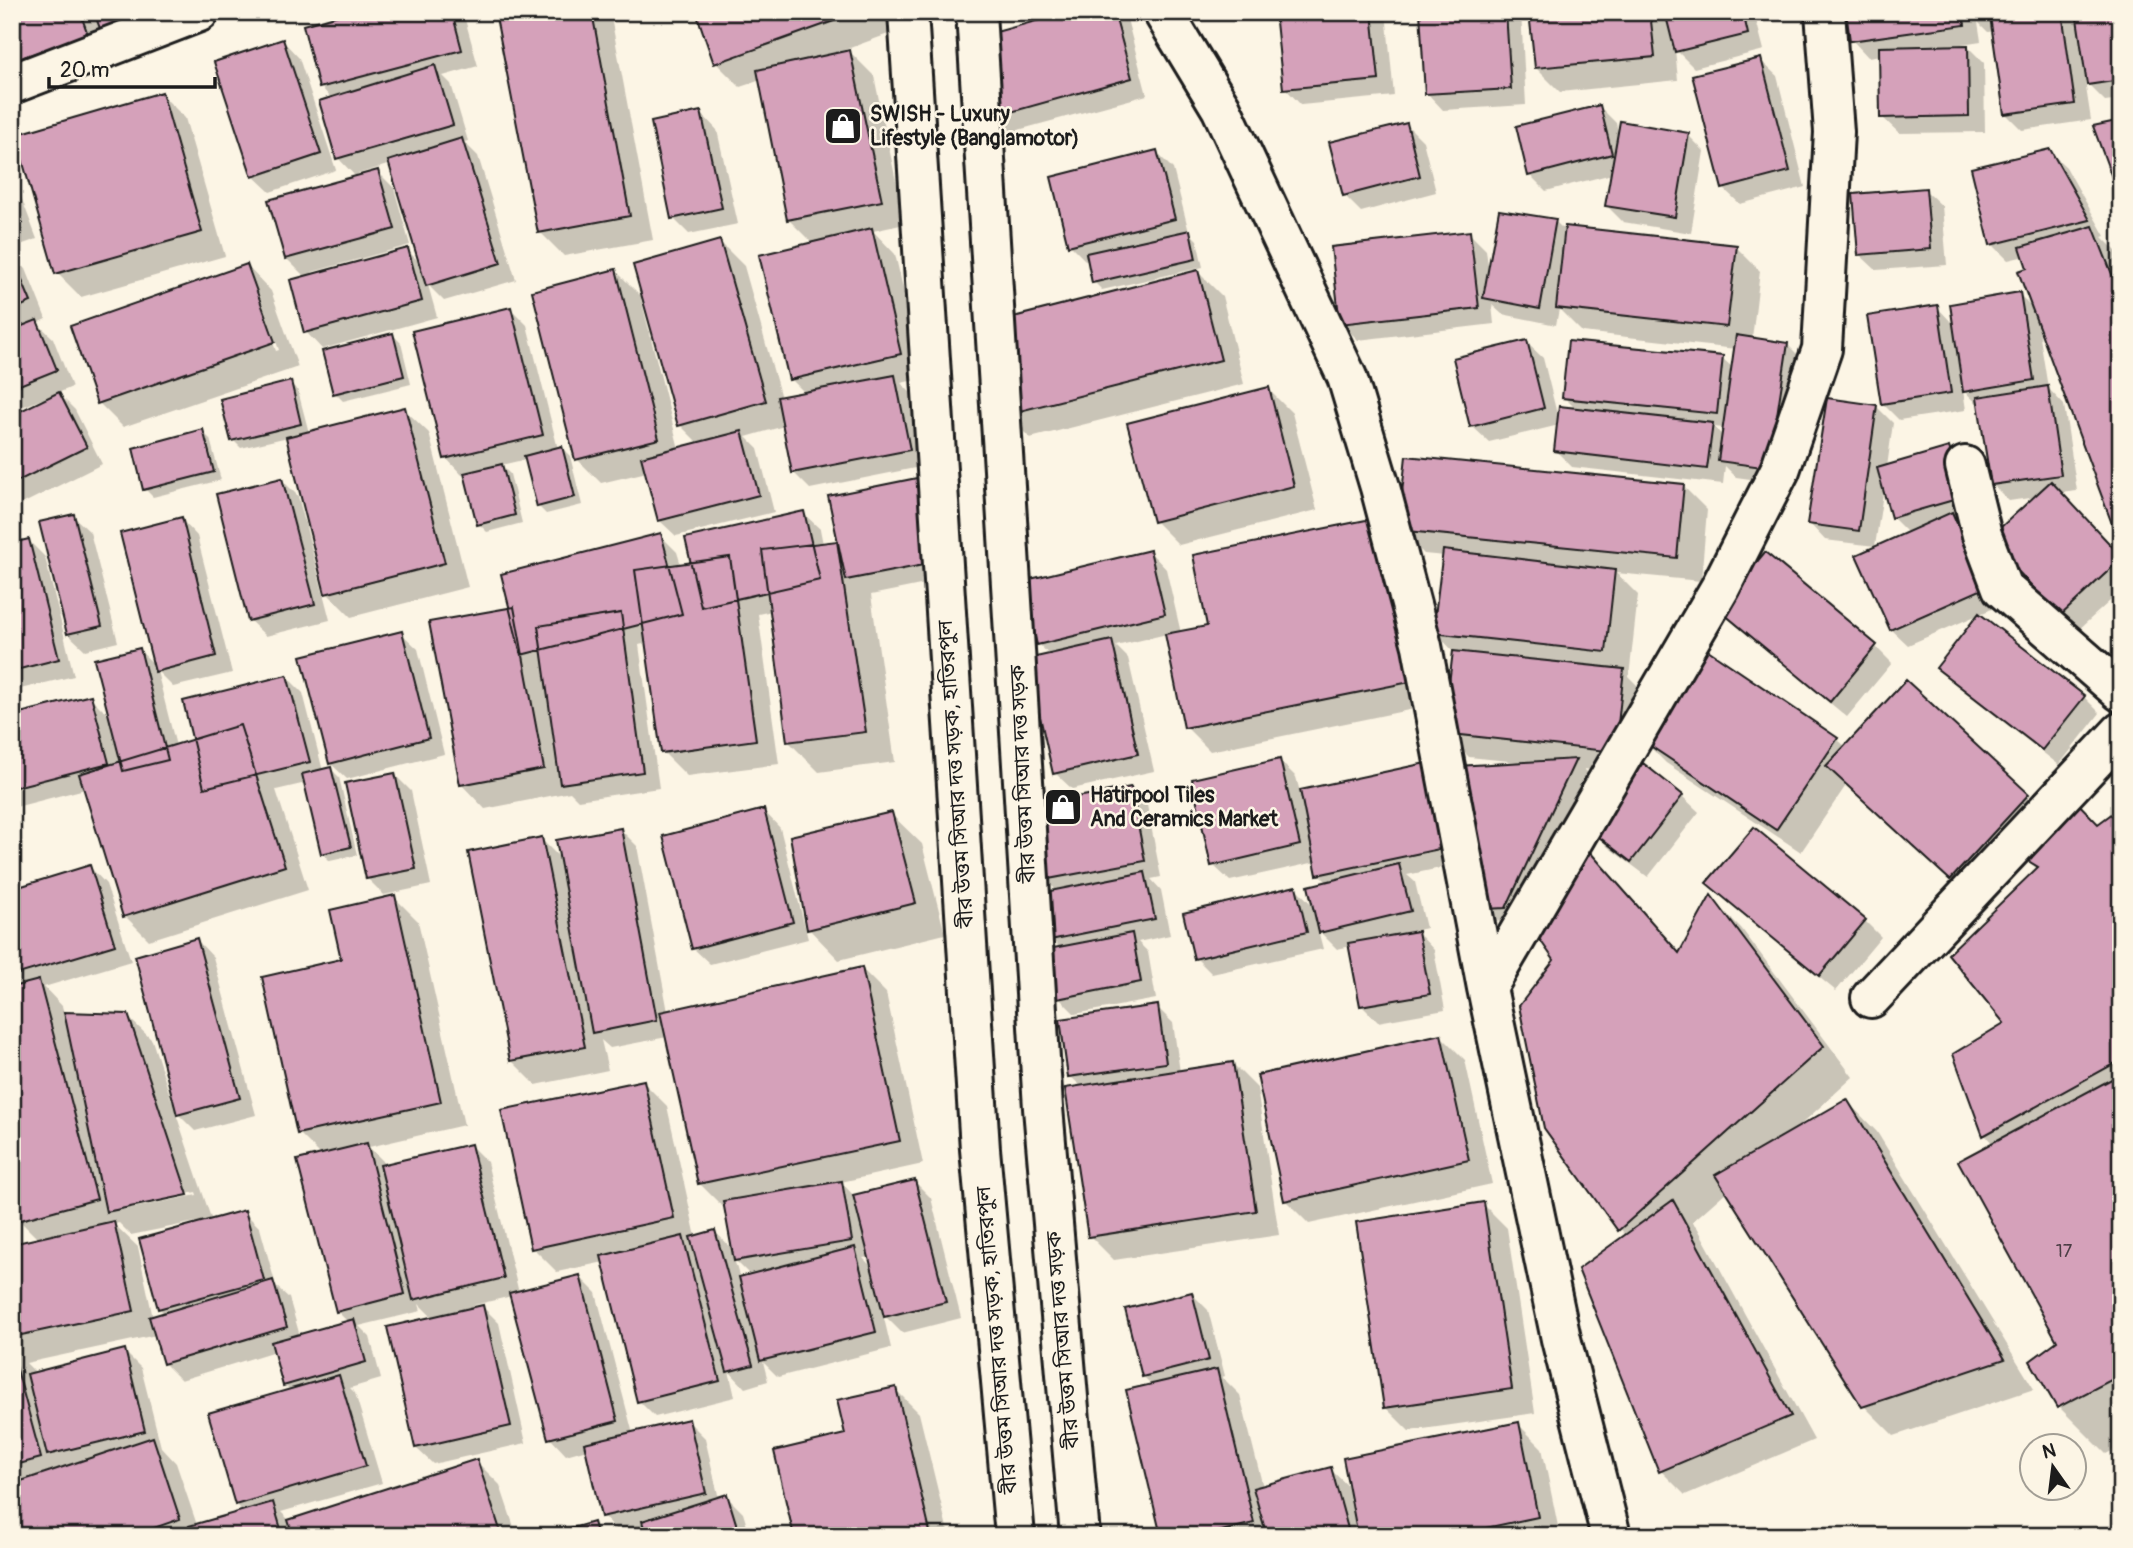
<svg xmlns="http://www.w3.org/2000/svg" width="2133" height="1548" viewBox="0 0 2133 1548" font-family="Pangolin,'Noto Sans Bengali',sans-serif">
  <rect width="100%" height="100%" fill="#fcf5e5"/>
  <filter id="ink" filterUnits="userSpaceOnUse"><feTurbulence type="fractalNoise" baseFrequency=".0143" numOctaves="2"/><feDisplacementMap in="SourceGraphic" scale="14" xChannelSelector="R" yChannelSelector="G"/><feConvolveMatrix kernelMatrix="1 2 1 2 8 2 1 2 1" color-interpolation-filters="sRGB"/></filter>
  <g filter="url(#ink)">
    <path fill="#0003" fill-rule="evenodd" d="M12 12H192L120 49 100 29 110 59 12 93Z
      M356 12H463L478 66 443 76 451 84 468 141 464 142 478 156 516 280 444 301 428 285 437 317 322 349 306 332 305 277 286 258 357 178 338 158 321 102 332 99 321 87ZM391 164 422 265 407 250 313 275 312 272 410 245 394 188 378 172 358 177 357 174Z
      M497 12H610L653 240 564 256 540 232Z
      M698 12H896L902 29 836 53 837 55 850 52 874 76 905 224 873 231 895 254 924 378 901 383 911 393 925 466 810 489 793 472 784 426 746 437 758 449 774 512 676 536 659 520 647 472 601 483 577 459 616 271 643 298 641 299 679 449 699 444 680 425 720 242 744 266 781 398 806 394 791 379 813 244 789 220 761 80 740 87 716 63Z
      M974 12H1026L985 23Z
      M1075 12H1120L1127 19 1147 95 1000 135 983 119Z
      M1277 12H1386L1394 96 1301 105 1285 88Z
      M1422 12H1521L1526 105 1443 110 1427 93Z
      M1531 12H1754L1764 50 1694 68 1675 49 1678 80 1560 92 1536 68Z
      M1848 12H1984L1983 16 2008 12H2067L2080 27 2121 12V99L2105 101 2085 81 2091 120 2022 130 2006 114 1994 31 1988 32 1978 22 1981 41 1955 45V47H1968L1984 63 1985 132 1899 133 1882 117 1881 55 1868 57 1852 40Z
      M283 41 299 58 336 170 270 192 253 176Z
      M1760 60 1777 76 1805 187 1740 204 1723 188Z
      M161 94 185 118 225 256 81 297 57 273Z
      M1599 106 1616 123 1619 136 1688 135 1704 151 1691 233 1623 222 1607 206 1612 174 1546 191 1530 175Z
      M701 113 717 130 738 224 689 234 673 218Z
      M1407 125 1423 141 1436 192 1361 212 1344 195Z
      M2049 151 2066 167 2105 236 2102 237 2121 256V543L2039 324 2038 325 2048 388 2064 405 2077 491 2060 493 2121 557V591L2077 631 2061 615 2036 497 2009 501 1993 485 1981 407 1963 390 1966 410 1899 420 1882 403 1937 307 1954 325 2019 294 2034 309 2030 269 2025 256 2008 260 1992 244Z
      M1156 152 1173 169 1189 232 1197 240 1203 267 1102 290 1094 282 1089 261H1086L1070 245Z
      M12 173 37 239 12 248Z
      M1925 190 1942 206 1947 265 1876 270 1859 254Z
      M1555 221 1566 232 1736 247 1760 271 1752 339 1787 344 1804 361 1786 484 1736 477 1725 466 1723 484 1572 467 1556 451 1559 425 1489 442 1472 426 1526 342 1543 358 1559 422 1577 410 1564 397 1722 358 1733 368 1736 349 1582 332 1559 309 1556 325 1502 314 1492 305 1494 324 1358 340 1341 323 1469 233 1486 250 1489 273ZM1714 427 1724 428 1723 436Z
      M12 255 26 269 46 319 37 323 53 338 72 387 58 393 75 410 102 464 12 509V417L43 401 42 399 12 411Z
      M247 266 271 291 298 367 123 427 99 403ZM256 293H259L279 350 276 351Z
      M1198 272 1222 296 1244 384 1030 438 1006 414Z
      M510 308 527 325 558 449 562 448 570 456 582 505 546 514 538 506 527 459 501 465 510 474 522 523 487 532 479 524 466 474 462 475 446 458Z
      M393 335 401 343 411 384 343 401 335 393Z
      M290 383 298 391 309 433 404 409 429 433 468 587 351 617 327 593 288 437 241 448 233 440Z
      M1268 389 1292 413 1317 510 1179 545 1155 521Z
      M1877 407 1893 423 1887 467 1949 449 1965 466 1979 513 1957 520 1968 531 2001 605 1908 645 1891 629 1909 534 1892 517 1884 487 1875 546 1825 540 1809 523Z
      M202 431 210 439 221 480 153 497 145 489Z
      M282 480 298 496 330 620 266 636 249 620Z
      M916 480 932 496 950 579 871 595 895 762 819 772 788 741 772 611 758 614 779 764 687 776 663 752 647 643 639 645 659 788 578 800 570 792 485 809 461 784 512 609 660 535 677 552 681 565 693 564 803 513 820 529 823 544 839 542Z
      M1683 486 1707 510 1701 581 1616 573 1638 595 1629 677 1647 695 1702 649 1837 739 1846 747 1906 683 2052 820 2098 826 2121 810V1446L2106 1454 2059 1407 2060 1341 1993 1144 1985 1135 1955 1055 2007 1023 2038 870 2021 853 1975 902 1847 784 1801 852 1666 763 1642 739 1639 771 1682 796 1699 812 1648 877 1608 847 1592 830 1636 775 1584 769 1591 776 1502 925 1485 908 1518 762 1469 757 1445 733 1454 652 1435 632 1445 556 1424 554 1400 530Z
      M73 516 90 532 118 642 85 650 68 634Z
      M181 519 197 536 232 673 173 687 157 671 176 746 194 741 287 677 303 693 323 771 331 769 339 777 357 855 330 861 322 853 306 783 276 790 308 890 149 940 125 916 85 789 12 808V717L90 697 111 718 139 650 156 666Z
      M1380 519 1438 704 1210 751 1186 727 1167 634 1116 646 1128 658 1154 771 1072 789 1055 773 1050 656 1039 644 1150 552 1166 569 1181 633 1209 627Z
      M29 541 45 557 74 676 12 691V545Z
      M1765 555 1876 647 1892 663 1847 717 1736 625 1720 609Z
      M401 633 418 649 444 754 347 779 330 763Z
      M1938 668 2084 697 2100 713 2059 765 1955 684Z
      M1280 761 1296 777 1300 792 1426 765 1459 864 1407 875 1415 882 1426 928 1408 932V935L1418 933 1434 950 1445 1010 1378 1022 1361 1005 1351 946 1337 949 1318 930 1323 949 1212 974 1196 958 1296 888 1314 907 1328 883 1319 874 1316 862 1230 881 1213 865Z
      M395 775 411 791 431 885 384 895 367 878Z
      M1131 788 1147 805 1161 877 1151 879 1161 890 1170 935 1138 942 1148 952 1156 999 1075 1014 1059 998 1061 949 1052 939 1057 891 1045 879Z
      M764 811 780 828 808 939 710 964 693 948Z
      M891 814 922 844 945 934 839 960 808 928Z
      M621 830 637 846 668 1012 862 969 886 993 923 1164 841 1182 855 1197 915 1182 931 1198 961 1318 902 1333 883 1314 891 1348 778 1377 763 1362 768 1381 745 1388 729 1371 735 1397 655 1417 639 1401 604 1262 557 1272 533 1248 643 1082 667 1106 696 1237 715 1232 734 1250 726 1207 724 1208 699 1183 667 1037 610 1048 601 1040 608 1070 536 1085 512 1061 541 839 561 859ZM870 1257 873 1268 863 1258ZM734 1259 751 1276 740 1279Z
      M1589 854 1619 884 1681 954 1711 898 1741 928 1853 1077 1797 1128 1798 1129 1847 1101 1877 1132 2034 1389 1894 1436 1864 1406 1727 1191 1692 1222 1697 1227 1814 1440 1685 1495 1661 1471 1626 1236 1546 1127 1557 960Z
      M90 867 106 884 131 961 44 987 62 1006 64 1013 127 1016 152 1040 172 1102 175 1101 197 940 213 957 256 1115 195 1131 175 1111 212 1221 244 1212 260 1228 276 1286 289 1298 300 1336 348 1322 337 1311 322 1156 299 1133 343 960 394 897 418 921 464 1125 369 1147 383 1161 384 1166 471 1146 487 1162 519 1293 580 1277 596 1293 633 1434 688 1421 705 1438 719 1499 726 1496 743 1513 750 1536H648L645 1527 619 1533 603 1516 587 1449 566 1455 550 1438 512 1296 474 1305V1308L483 1307 499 1323 526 1443 433 1464 416 1448 433 1318 419 1304 421 1311 359 1326 370 1337 381 1379 350 1388 355 1393 382 1483 281 1512 290 1521 476 1461 500 1485 517 1536H12V1245L39 1240 19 1220 12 1194V891ZM196 1192 197 1195 123 1210V1207ZM195 1222V1225L160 1309 165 1314 153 1318 138 1247 114 1224 119 1223 131 1235ZM156 1335 164 1363 181 1380 275 1351 285 1385 291 1391 236 1504 244 1512 197 1525 176 1463 161 1447 141 1368 124 1351 35 1372 26 1363Z
      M1709 883 1865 921 1881 937 1836 991 1725 900Z
      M1157 1007 1173 1023 1180 1072 1233 1064 1257 1088 1279 1235 1114 1260 1090 1236 1082 1087 1070 1076Z
      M1441 1036 1465 1060 1492 1184 1309 1224 1285 1200Z
      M1483 1204 1507 1228 1535 1413 1409 1431 1385 1407Z
      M1192 1294 1208 1310 1225 1376 1222 1377 1240 1395 1263 1487 1330 1469 1351 1489 1518 1424 1542 1448 1560 1536H1163L1153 1386 1143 1376Z
      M895 1389 919 1413 949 1536H796L847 1435Z
      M2121 1506V1526L2116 1507Z
      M593 1524 605 1536H551Z"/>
    <path fill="#d5a1ba" stroke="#1c1c1c" stroke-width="2" d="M12 12H80L88 35 12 61Z
      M94 12H162L102 34Z
      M349 12H452L462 50 319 88 303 25Z
      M495 12H592L630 216 538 233Z
      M696 12H859L714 64Z
      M1068 12H1114L1132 78 982 120 960 42Z
      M1275 12H1372L1379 80 1283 89Z
      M1420 12H1506L1511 89 1425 94Z
      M1529 12H1650L1655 57 1535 68Z
      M1665 12H1743L1748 34 1675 52Z
      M1846 12H1963L1965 25 1850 41Z
      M2015 12H2062L2075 104 2004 114 1990 16Z
      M2076 12H2121V80L2087 85Z
      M283 39 321 154 252 177 214 62Z
      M1968 45 1969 116 1880 118 1879 47Z
      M850 50 882 201 787 220 757 70Z
      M1761 58 1790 171 1722 189 1692 75Z
      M435 65 453 125 336 159 319 101Z
      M162 92 202 232 55 274 15 135Z
      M1600 105 1612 154 1528 176 1516 126Z
      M701 111 722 208 671 219 651 122Z
      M2121 120V202L2093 126Z
      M1620 121 1689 133 1675 217 1605 206Z
      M1407 123 1420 176 1343 196 1329 142Z
      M462 138 501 263 426 286 388 161Z
      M2050 149 2090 220 1990 245 1971 168Z
      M1157 150 1175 219 1068 246 1051 177Z
      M378 170 395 229 285 259 268 200Z
      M1926 188 1931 249 1858 255 1853 194Z
      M12 197 22 223 12 226Z
      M1499 210 1556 219 1540 309 1483 298Z
      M1565 226 1737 245 1727 327 1556 308Z
      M2093 226 2121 297V548L2018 271 2027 268 2020 247Z
      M872 228 901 354 789 380 759 255Z
      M1190 230 1196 259 1092 283 1086 253Z
      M1470 231 1479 308 1340 324 1331 247Z
      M720 240 766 401 678 426 633 265Z
      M408 248 422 301 304 333 290 280Z
      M12 257 31 302 12 310Z
      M247 264 275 342 97 404 70 326Z
      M616 269 659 439 575 460 532 291Z
      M1198 270 1221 360 1004 415 982 325Z
      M2020 292 2034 380 1963 392 1950 304Z
      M1938 305 1951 393 1881 404 1867 316Z
      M511 307 543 435 444 459 412 331Z
      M37 320 57 370 12 388V330Z
      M393 333 404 376 333 394 322 351Z
      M1736 335 1788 343 1769 468 1718 461Z
      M1527 340 1544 408 1470 427 1453 358Z
      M1568 341 1723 356 1717 414 1562 398Z
      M895 375 910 450 792 473 777 397Z
      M291 381 301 424 231 441 220 399Z
      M2048 386 2061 475 1991 485 1977 397Z
      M1269 387 1294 486 1153 522 1127 423Z
      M59 392 87 447 12 484V415Z
      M1827 398 1877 405 1859 531 1807 524Z
      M1559 406 1713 423 1707 469 1554 451Z
      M405 407 445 563 325 594 286 437Z
      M203 429 214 472 143 490 133 448Z
      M742 431 759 495 658 521 641 457Z
      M562 446 575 497 537 507 524 456Z
      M1949 447 1964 497 1891 518 1877 468Z
      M1406 456 1684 484 1677 558 1398 530Z
      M502 464 515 515 477 525 464 473Z
      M282 478 315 604 248 621 216 494Z
      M917 478 934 563 846 580 828 496Z
      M2051 481 2121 556V559L2060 616 1988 539Z
      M804 511 820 580 701 607 685 538Z
      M1952 512 1985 588 1890 630 1856 555Z
      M74 514 102 626 67 634 39 522Z
      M182 517 216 656 155 672 120 533Z
      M1381 517 1415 681 1184 728 1165 634 1207 626 1193 555Z
      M661 533 682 614 521 655 501 574Z
      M29 539 59 659 12 671V543Z
      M837 541 866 732 787 742 762 550Z
      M1150 550 1165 614 1037 645 1022 581Z
      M1443 550 1615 570 1606 652 1433 633Z
      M1765 552 1877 645 1830 702 1718 609Z
      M730 557 756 740 661 753 635 570Z
      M514 607 544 769 460 785 429 622Z
      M621 613 643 772 560 784 538 626Z
      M1979 613 2085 696 2042 750 1936 668Z
      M402 631 429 738 329 764 301 656Z
      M1112 640 1138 754 1053 774 1027 659Z
      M1702 646 1838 738 1776 830 1640 739Z
      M140 648 168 760 123 771 94 659Z
      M1453 651 1624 669 1615 752 1443 733Z
      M287 675 310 762 204 788 183 701Z
      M1906 680 2029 794 1950 880 1826 766Z
      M91 695 109 763 12 788V715Z
      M240 725 285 866 123 917 79 774Z
      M1280 759 1300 845 1211 866 1192 779Z
      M1576 759 1506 908 1484 909 1457 766Z
      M1426 763 1444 848 1317 875 1300 790Z
      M1643 763 1683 795 1631 862 1590 830Z
      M331 767 351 847 321 854 302 774Z
      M395 773 416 869 366 879 345 783Z
      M1131 787 1145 861 1043 880 1029 806Z
      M2074 799 2098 824 2121 807V1060L1983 1136 1953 1054 2004 1023 1948 954 2038 867 2020 856Z
      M764 809 793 922 692 949 663 836Z
      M892 812 916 903 807 930 790 836Z
      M1754 827 1866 920 1819 976 1706 883Z
      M621 828 657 1020 592 1033 556 840Z
      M542 837 585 1047 510 1061 468 852Z
      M1589 851 1679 953 1711 895 1824 1046 1618 1231 1544 1128 1519 1006 1554 960 1538 937Z
      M1399 864 1411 911 1319 933 1308 886Z
      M90 865 115 945 12 976V889Z
      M1145 872 1155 919 1050 940 1040 893Z
      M1296 886 1307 932 1194 959 1183 913Z
      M395 895 441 1102 297 1134 262 977 341 959 330 910Z
      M1418 931 1430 994 1360 1006 1348 943Z
      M1132 933 1141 982 1057 999 1048 949Z
      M197 938 240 1098 177 1115 135 956Z
      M862 967 900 1141 698 1184 660 1012Z
      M39 980 97 1199 17 1221 12 1201V987Z
      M1158 1005 1166 1063 1068 1077 1060 1019Z
      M64 1012 128 1014 188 1195 106 1212Z
      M1441 1034 1469 1160 1284 1201 1257 1075Z
      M1233 1062 1256 1211 1088 1237 1065 1088Z
      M2121 1074V1375L2057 1408 2030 1361 2057 1341 1958 1161Z
      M644 1080 674 1218 531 1249 501 1110Z
      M1847 1099 2005 1359 1862 1407 1715 1175Z
      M367 1143 405 1294 336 1312 297 1160Z
      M471 1144 504 1278 413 1300 380 1165Z
      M915 1180 946 1302 884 1317 853 1195Z
      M842 1181 852 1241 734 1261 723 1201Z
      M1673 1200 1791 1416 1659 1472 1578 1269Z
      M1484 1202 1512 1389 1384 1408 1356 1222Z
      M245 1210 264 1280 158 1309 139 1239Z
      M114 1221 134 1311 12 1337V1244Z
      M715 1230 753 1365 727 1372 690 1237Z
      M683 1236 720 1381 637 1402 601 1256Z
      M855 1247 876 1332 760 1361 739 1277Z
      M580 1275 618 1421 548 1439 509 1293Z
      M273 1280 287 1327 163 1364 149 1317Z
      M1192 1292 1209 1360 1142 1377 1125 1309Z
      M483 1305 511 1426 415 1448 387 1327Z
      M354 1319 366 1362 283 1386 271 1342Z
      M125 1349 145 1431 47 1455 27 1374Z
      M12 1351 41 1458 12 1466Z
      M1217 1369 1254 1523 1201 1536H1161L1126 1390Z
      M339 1375 366 1466 235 1505 208 1413Z
      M896 1387 931 1536H794L774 1451 845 1434 837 1400Z
      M689 1419 706 1493 601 1517 584 1443Z
      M1519 1422 1538 1517 1448 1536H1358L1343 1458Z
      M153 1437 180 1519 131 1536H12V1484Z
      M477 1459 502 1536H293L288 1520Z
      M1331 1467 1350 1536H1267L1253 1488Z
      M727 1494 740 1536H646L642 1521Z
      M273 1502 283 1536H192L189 1526Z
      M593 1522 597 1536H545Z"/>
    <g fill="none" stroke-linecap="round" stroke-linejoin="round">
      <defs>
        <path id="street" d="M1163 12 1221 108 1347 377 1380 487 1422 646 1487 988 1561 1339 1611 1536
          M12 84 199 12
          M1965 466 1982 535 2002 588 2121 692
          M1487 988 1720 588 1780 470 1822 349 1834 132 1825 12
          M1871 998 2121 732"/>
        <path id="secondary" d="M908 12 980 1149 1015 1536
          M976 12 1043 1108 1080 1536"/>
      </defs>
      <use href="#street" stroke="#1c1c1c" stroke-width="44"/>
      <use href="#secondary" stroke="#1c1c1c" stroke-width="44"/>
      <use href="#street" stroke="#fcf5e5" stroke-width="38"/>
      <use href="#secondary" stroke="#fcf5e5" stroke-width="38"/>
    </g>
  </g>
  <defs>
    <symbol id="shop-square" viewBox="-11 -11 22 22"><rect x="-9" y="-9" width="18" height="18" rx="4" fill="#1c1c1c" stroke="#fcf5e5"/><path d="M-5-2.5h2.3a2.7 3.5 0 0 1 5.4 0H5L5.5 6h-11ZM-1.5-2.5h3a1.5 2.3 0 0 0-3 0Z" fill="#fff"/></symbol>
  </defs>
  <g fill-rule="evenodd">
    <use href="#shop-square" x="821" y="104" width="44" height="44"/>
    <use href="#shop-square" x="1041" y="785" width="44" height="44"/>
  </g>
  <g text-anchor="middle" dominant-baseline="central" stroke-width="5" stroke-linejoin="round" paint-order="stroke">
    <g font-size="18" fill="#4a3d44">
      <text x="2064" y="1251">17</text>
    </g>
    <g font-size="21" font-weight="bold" fill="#1c1c1c" stroke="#fcf5e5" text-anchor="start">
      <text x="870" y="114">SWISH - Luxury<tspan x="870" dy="24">Lifestyle (Banglamotor)</tspan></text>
      <text x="1090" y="795">Hatirpool Tiles<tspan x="1090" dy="24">And Ceramics Market</tspan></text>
    </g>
    <g font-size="21" fill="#1c1c1c" stroke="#fcf5e5">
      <text transform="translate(956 774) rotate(-94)">বীর উত্তম সিআর দত্ত সড়ক, হাতিরপুল</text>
      <text transform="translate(1023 774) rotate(-93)">বীর উত্তম সিআর দত্ত সড়ক</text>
      <text transform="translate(997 1340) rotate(-95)">বীর উত্তম সিআর দত্ত সড়ক, হাতিরপুল</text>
      <text transform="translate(1063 1340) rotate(-95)">বীর উত্তম সিআর দত্ত সড়ক</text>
    </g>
  </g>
  <rect width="2133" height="1548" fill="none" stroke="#fcf5e5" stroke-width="42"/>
  <rect x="21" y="21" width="2091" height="1506" fill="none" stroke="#1c1c1c" stroke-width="2.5" filter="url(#ink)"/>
  <g transform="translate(2053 1467) rotate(346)"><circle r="33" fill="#fcf5e5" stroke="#a29e95" stroke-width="2"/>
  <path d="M0-5L12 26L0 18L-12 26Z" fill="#1c1c1c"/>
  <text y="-10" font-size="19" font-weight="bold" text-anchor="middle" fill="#1c1c1c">N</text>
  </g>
  <path d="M49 77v10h166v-10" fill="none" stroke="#1c1c1c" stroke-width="3.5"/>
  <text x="60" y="77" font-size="21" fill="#1c1c1c" stroke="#fcf5e5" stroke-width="5" paint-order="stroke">20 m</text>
</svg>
